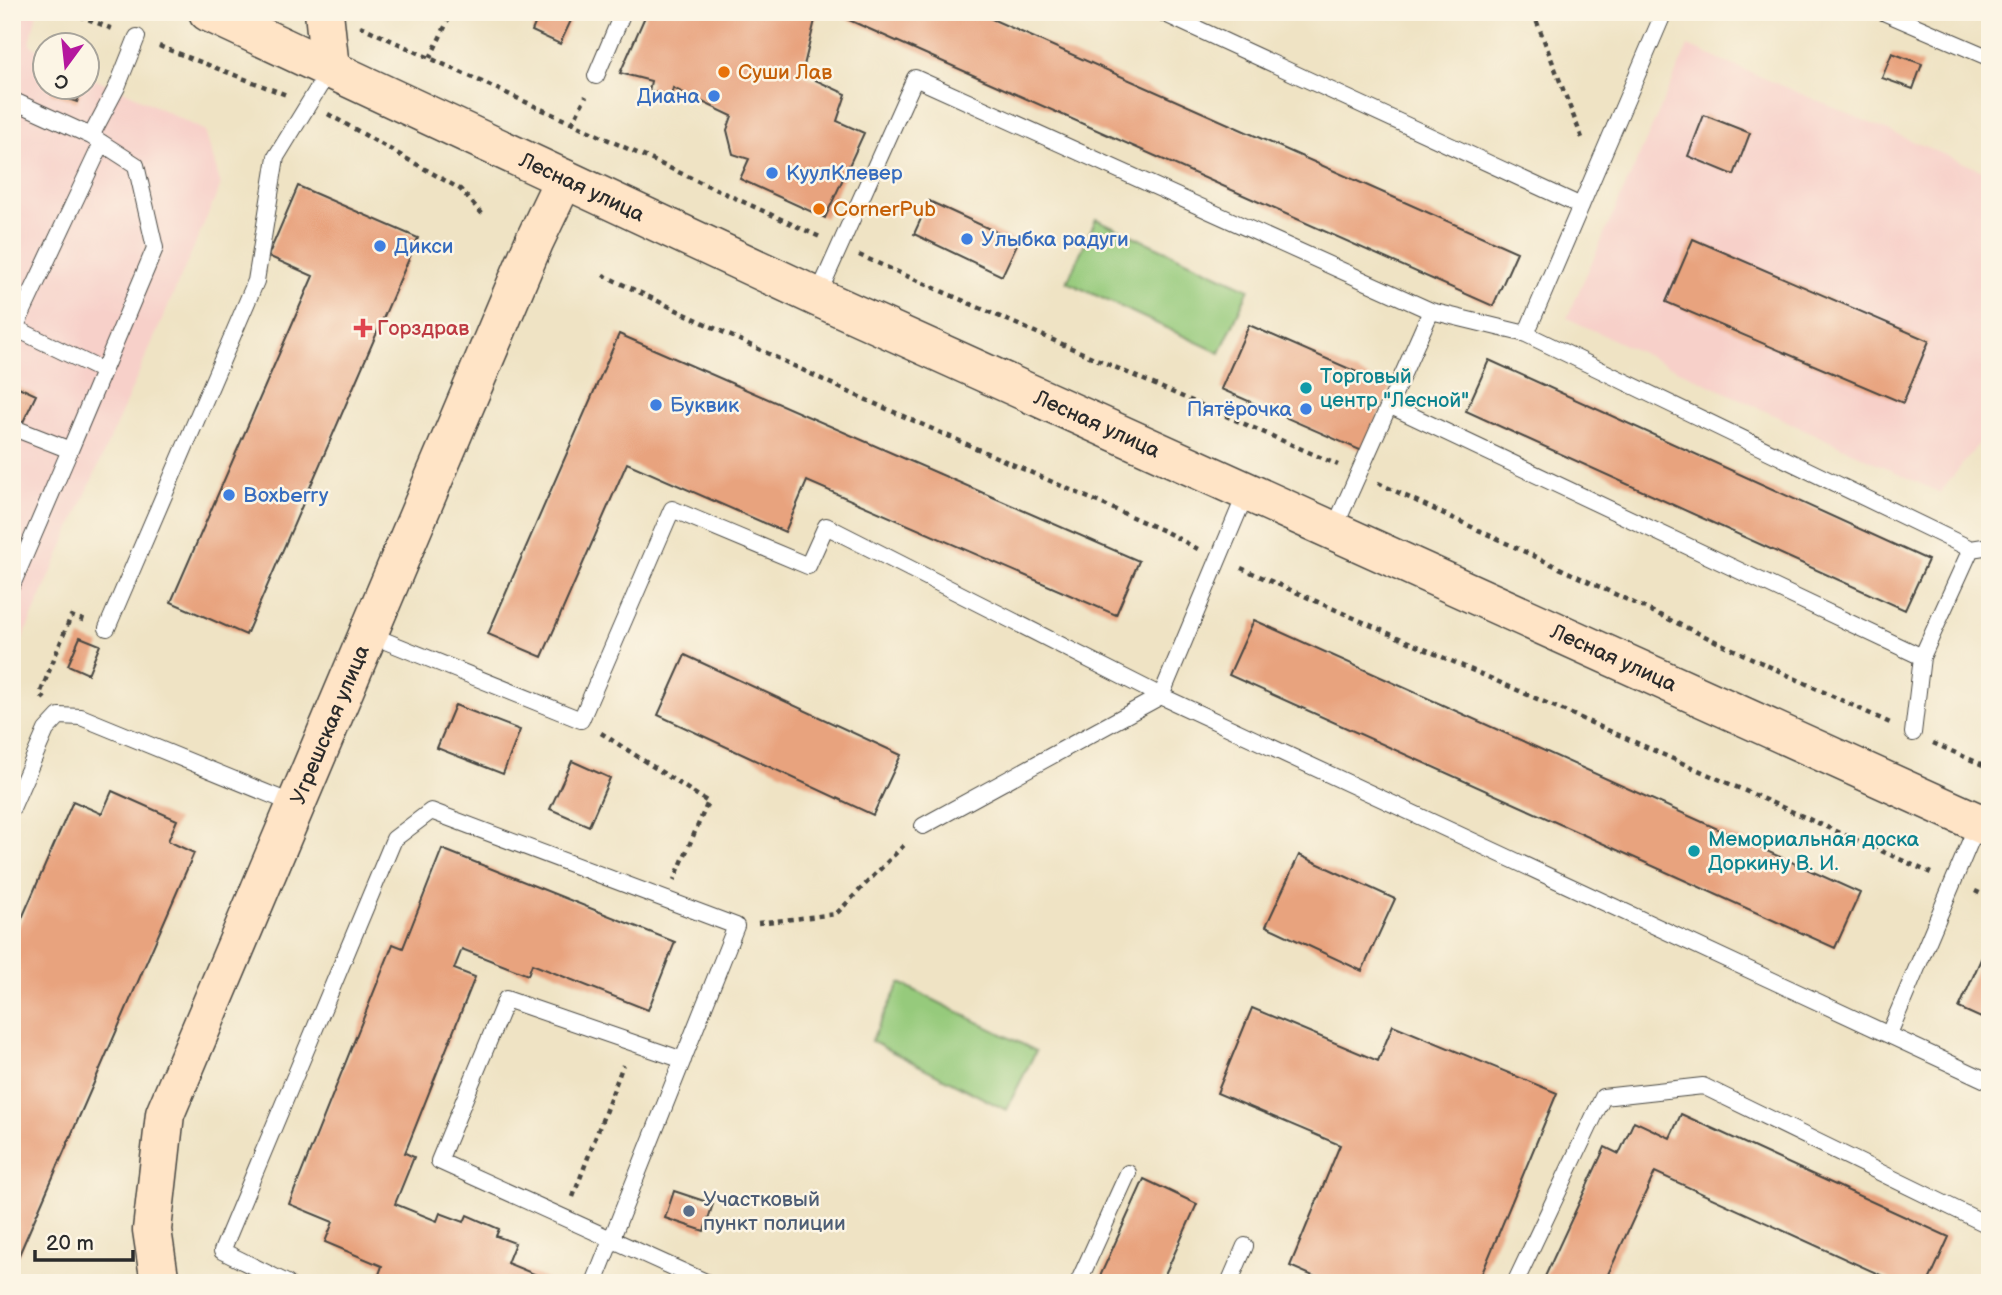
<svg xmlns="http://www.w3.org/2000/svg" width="2002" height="1295" viewBox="0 0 2002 1295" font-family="'Balsamiq Sans',sans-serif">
  <rect width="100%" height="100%" fill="#fcf5e5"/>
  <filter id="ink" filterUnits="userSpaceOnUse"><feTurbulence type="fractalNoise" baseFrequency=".0143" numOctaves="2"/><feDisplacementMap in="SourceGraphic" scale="14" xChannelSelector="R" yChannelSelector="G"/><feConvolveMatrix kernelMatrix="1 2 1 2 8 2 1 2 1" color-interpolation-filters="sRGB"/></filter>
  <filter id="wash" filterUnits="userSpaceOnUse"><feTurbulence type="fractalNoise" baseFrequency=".00686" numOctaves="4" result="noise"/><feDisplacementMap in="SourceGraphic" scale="28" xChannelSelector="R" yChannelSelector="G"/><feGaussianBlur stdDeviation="1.57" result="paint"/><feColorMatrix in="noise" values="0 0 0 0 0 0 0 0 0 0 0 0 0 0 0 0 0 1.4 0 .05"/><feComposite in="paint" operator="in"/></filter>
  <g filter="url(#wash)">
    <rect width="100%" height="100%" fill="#efe3c4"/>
    <path fill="#f7d0c9" d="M12 12H37L30 44 45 56 46 88H88V77L117 87 205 131 221 185 12 663Z
      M1688 46 1990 174V429L1940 493 1567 318Z"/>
    <path fill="#96ca7b" stroke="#607a53" stroke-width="2" d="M1096 219 1249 289 1220 353 1067 282Z
      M900 983 1036 1051 1006 1110 871 1041Z"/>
    <g id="blocks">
      <path fill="#e8a37e" d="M510 12H575L560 44 532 31 535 24Z
        M647 12H817L802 74 846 94 837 121 864 133 825 218 740 179 749 159 733 154 727 130 732 116 673 88 671 96 649 91 651 81 620 73Z
        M831 12H976L1517 252 1493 306Z
        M1892 53 1922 64 1913 89 1882 78Z
        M52 88H82L77 102 51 93Z
        M1704 115 1750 133 1734 175 1688 156Z
        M298 186 418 238 246 635 171 602 313 276 268 256Z
        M929 201 1018 242 1002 276 914 234Z
        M1693 239 1929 341 1903 403 1666 302Z
        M1249 325 1391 387 1362 451 1221 389Z
        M619 334 1139 561 1116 615 807 481 785 532 627 463 542 657 488 634Z
        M1489 360 1928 560 1905 610 1466 411Z
        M12 384 36 395 12 445Z
        M1254 620 1860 893 1835 948 1229 675Z
        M80 637 100 645 88 674 68 665Z
        M685 655 901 755 873 815 658 715Z
        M455 705 520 730 503 774 437 748Z
        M572 761 610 778 589 826 550 809Z
        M112 791 177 820 168 841 194 853 12 1271V941L73 801 102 814Z
        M442 849 675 942 648 1010 532 964 528 975 462 949 454 969 475 977 405 1153 414 1157 395 1204 437 1221 440 1213 464 1222 467 1215 499 1229 496 1236 515 1243 507 1263 556 1283H376L382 1266 325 1242 333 1222 289 1204 393 944 403 948Z
        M1299 855 1395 899 1362 971 1266 926Z
        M1985 950 1990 952V1022L1959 1008Z
        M1252 1008 1378 1061 1393 1025 1557 1093 1478 1283H1329L1290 1266 1340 1145 1217 1093Z
        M1681 1114 1949 1237 1928 1283H1898L1655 1172 1604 1283H1542L1605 1147 1619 1154 1634 1121 1670 1138Z
        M1144 1179 1197 1204 1161 1283H1097Z
        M674 1191 713 1204 704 1231 665 1218Z"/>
    </g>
  </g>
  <g filter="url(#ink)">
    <use href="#blocks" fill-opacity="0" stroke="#484742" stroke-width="2"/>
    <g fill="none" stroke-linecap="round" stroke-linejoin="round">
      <defs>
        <path id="lane" d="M1161 12 1581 206
          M1883 12 1990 58
          M596 76 623 12
          M12 100 91 136
          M817 297 915 78 1431 311 1526 334 1971 549 1990 546
          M12 326 15 328 102 143
          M15 328 103 371
          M1526 334 1664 12
          M1389 405 1922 657 1971 549
          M19 430 70 450 155 248 136 165 91 136 117 87 137 37
          M1333 531 1431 311
          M12 585 70 450
          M107 628 256 281 276 157 330 69
          M368 634 581 720 672 509 808 566 826 526 1161 696 1990 1082
          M1913 733 1922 657
          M12 808 46 730 59 716 81 717 296 805
          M923 826 1161 696 1246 493
          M1889 1034 1978 823
          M683 1060 506 999 439 1161 708 1283
          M287 1283 222 1251 394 839 431 811 736 926 594 1283
          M1078 1283 1128 1173
          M1229 1283 1245 1246
          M1515 1283 1603 1097 1703 1086 1990 1226"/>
        <g id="secondary">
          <path id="s1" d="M208 12 817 297 1990 828"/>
          <path d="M324 12 330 69"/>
          <path id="s2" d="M160 1283 152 1230 165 1114 534 242 564 179"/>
        </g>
      </defs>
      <use href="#lane" stroke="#484742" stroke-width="18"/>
      <use href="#secondary" stroke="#484742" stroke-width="41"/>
      <path stroke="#484742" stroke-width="4.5" stroke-dasharray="5 5" stroke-linecap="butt" d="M70 12 115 30
        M1533 12 1582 138
        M360 26 820 237
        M159 46 289 96
        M430 58 452 12
        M328 114 460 189 485 217
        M572 124 586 96
        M859 255 1338 465
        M603 275 853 394 1166 532 1198 549
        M1378 483 1890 723
        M1241 568 1931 873
        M45 699 40 694 71 616 86 621
        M601 733 708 802 674 880
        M1933 743 1990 768
        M1975 891 1990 898
        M758 923 836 914 907 842
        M573 1197 623 1065"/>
      <use href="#lane" stroke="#fff" stroke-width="16"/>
      <use href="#secondary" stroke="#ffe4c6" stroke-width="38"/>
    </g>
  </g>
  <g fill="#e8710a" stroke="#fcf5e5" stroke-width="2.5">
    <circle cx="724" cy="72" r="7"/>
    <circle cx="819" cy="209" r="7"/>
  </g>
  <g fill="#3f7fe0" stroke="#fcf5e5" stroke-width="2.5">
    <circle cx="714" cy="96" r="7"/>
    <circle cx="772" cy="173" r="7"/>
    <circle cx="967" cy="239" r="7"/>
    <circle cx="380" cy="246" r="7"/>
    <circle cx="656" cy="405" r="7"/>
    <circle cx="1306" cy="409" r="7"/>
    <circle cx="229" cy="495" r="7"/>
  </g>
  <path fill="#e0444e" stroke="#fcf5e5" stroke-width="2.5" d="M359.5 317.5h7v7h7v7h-7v7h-7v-7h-7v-7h7z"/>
  <g fill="#0f9aa8" stroke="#fcf5e5" stroke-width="2.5">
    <circle cx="1306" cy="388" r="7"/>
    <circle cx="1694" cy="851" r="7"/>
  </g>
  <circle fill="#5c6f8a" stroke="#fcf5e5" stroke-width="2.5" cx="689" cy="1211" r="7"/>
  <g text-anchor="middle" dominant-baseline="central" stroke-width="5" stroke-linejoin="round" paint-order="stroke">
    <g font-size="21" fill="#c56008" stroke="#fcf5e5" text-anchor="start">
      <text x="738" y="72">Суши Лав</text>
      <text x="833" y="209">CornerPub</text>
    </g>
    <g font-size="21" fill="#366cbe" stroke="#fcf5e5" text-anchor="start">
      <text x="700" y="96" text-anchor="end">Диана</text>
      <text x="786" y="173">КуулКлевер</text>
      <text x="981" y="239">Улыбка радуги</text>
      <text x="394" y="246">Дикси</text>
      <text x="670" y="405">Буквик</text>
      <text x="1292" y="409" text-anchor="end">Пятёрочка</text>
      <text x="243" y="495">Boxberry</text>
    </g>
    <g font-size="21" fill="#2b2b2b" stroke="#fcf5e5">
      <text stroke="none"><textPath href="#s1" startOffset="413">Лесная улица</textPath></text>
      <text stroke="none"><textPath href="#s1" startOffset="980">Лесная улица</textPath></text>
      <text stroke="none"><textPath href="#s1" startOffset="1547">Лесная улица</textPath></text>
      <text stroke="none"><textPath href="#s2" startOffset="593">Угрешская улица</textPath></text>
    </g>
    <g font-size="21" fill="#be3a42" stroke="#fcf5e5" text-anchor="start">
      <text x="377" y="328">Горздрав</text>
    </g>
    <g font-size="21" fill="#0d838f" stroke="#fcf5e5" text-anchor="start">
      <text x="1320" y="376">Торговый<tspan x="1320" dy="24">центр "Лесной"</tspan></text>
      <text x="1708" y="839">Мемориальная доска<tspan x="1708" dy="24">Доркину В. И.</tspan></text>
    </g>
    <g font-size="21" fill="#4e5e75" stroke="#fcf5e5" text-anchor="start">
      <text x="703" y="1199">Участковый<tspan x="703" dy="24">пункт полиции</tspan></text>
    </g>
  </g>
  <rect width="2002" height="1295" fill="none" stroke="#fcf5e5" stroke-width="42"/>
  <g transform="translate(66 66) rotate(195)"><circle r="33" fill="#fcf5e5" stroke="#a8a49b" stroke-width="2"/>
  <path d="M0-5L12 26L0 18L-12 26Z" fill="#b5179e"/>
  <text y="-10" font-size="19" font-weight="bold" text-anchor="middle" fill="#2b2b2b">С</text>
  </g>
  <path d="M35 1250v10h98v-10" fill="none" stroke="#2b2b2b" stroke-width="3.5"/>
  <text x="46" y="1250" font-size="21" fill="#2b2b2b" stroke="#fcf5e5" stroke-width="5" paint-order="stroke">20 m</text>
</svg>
